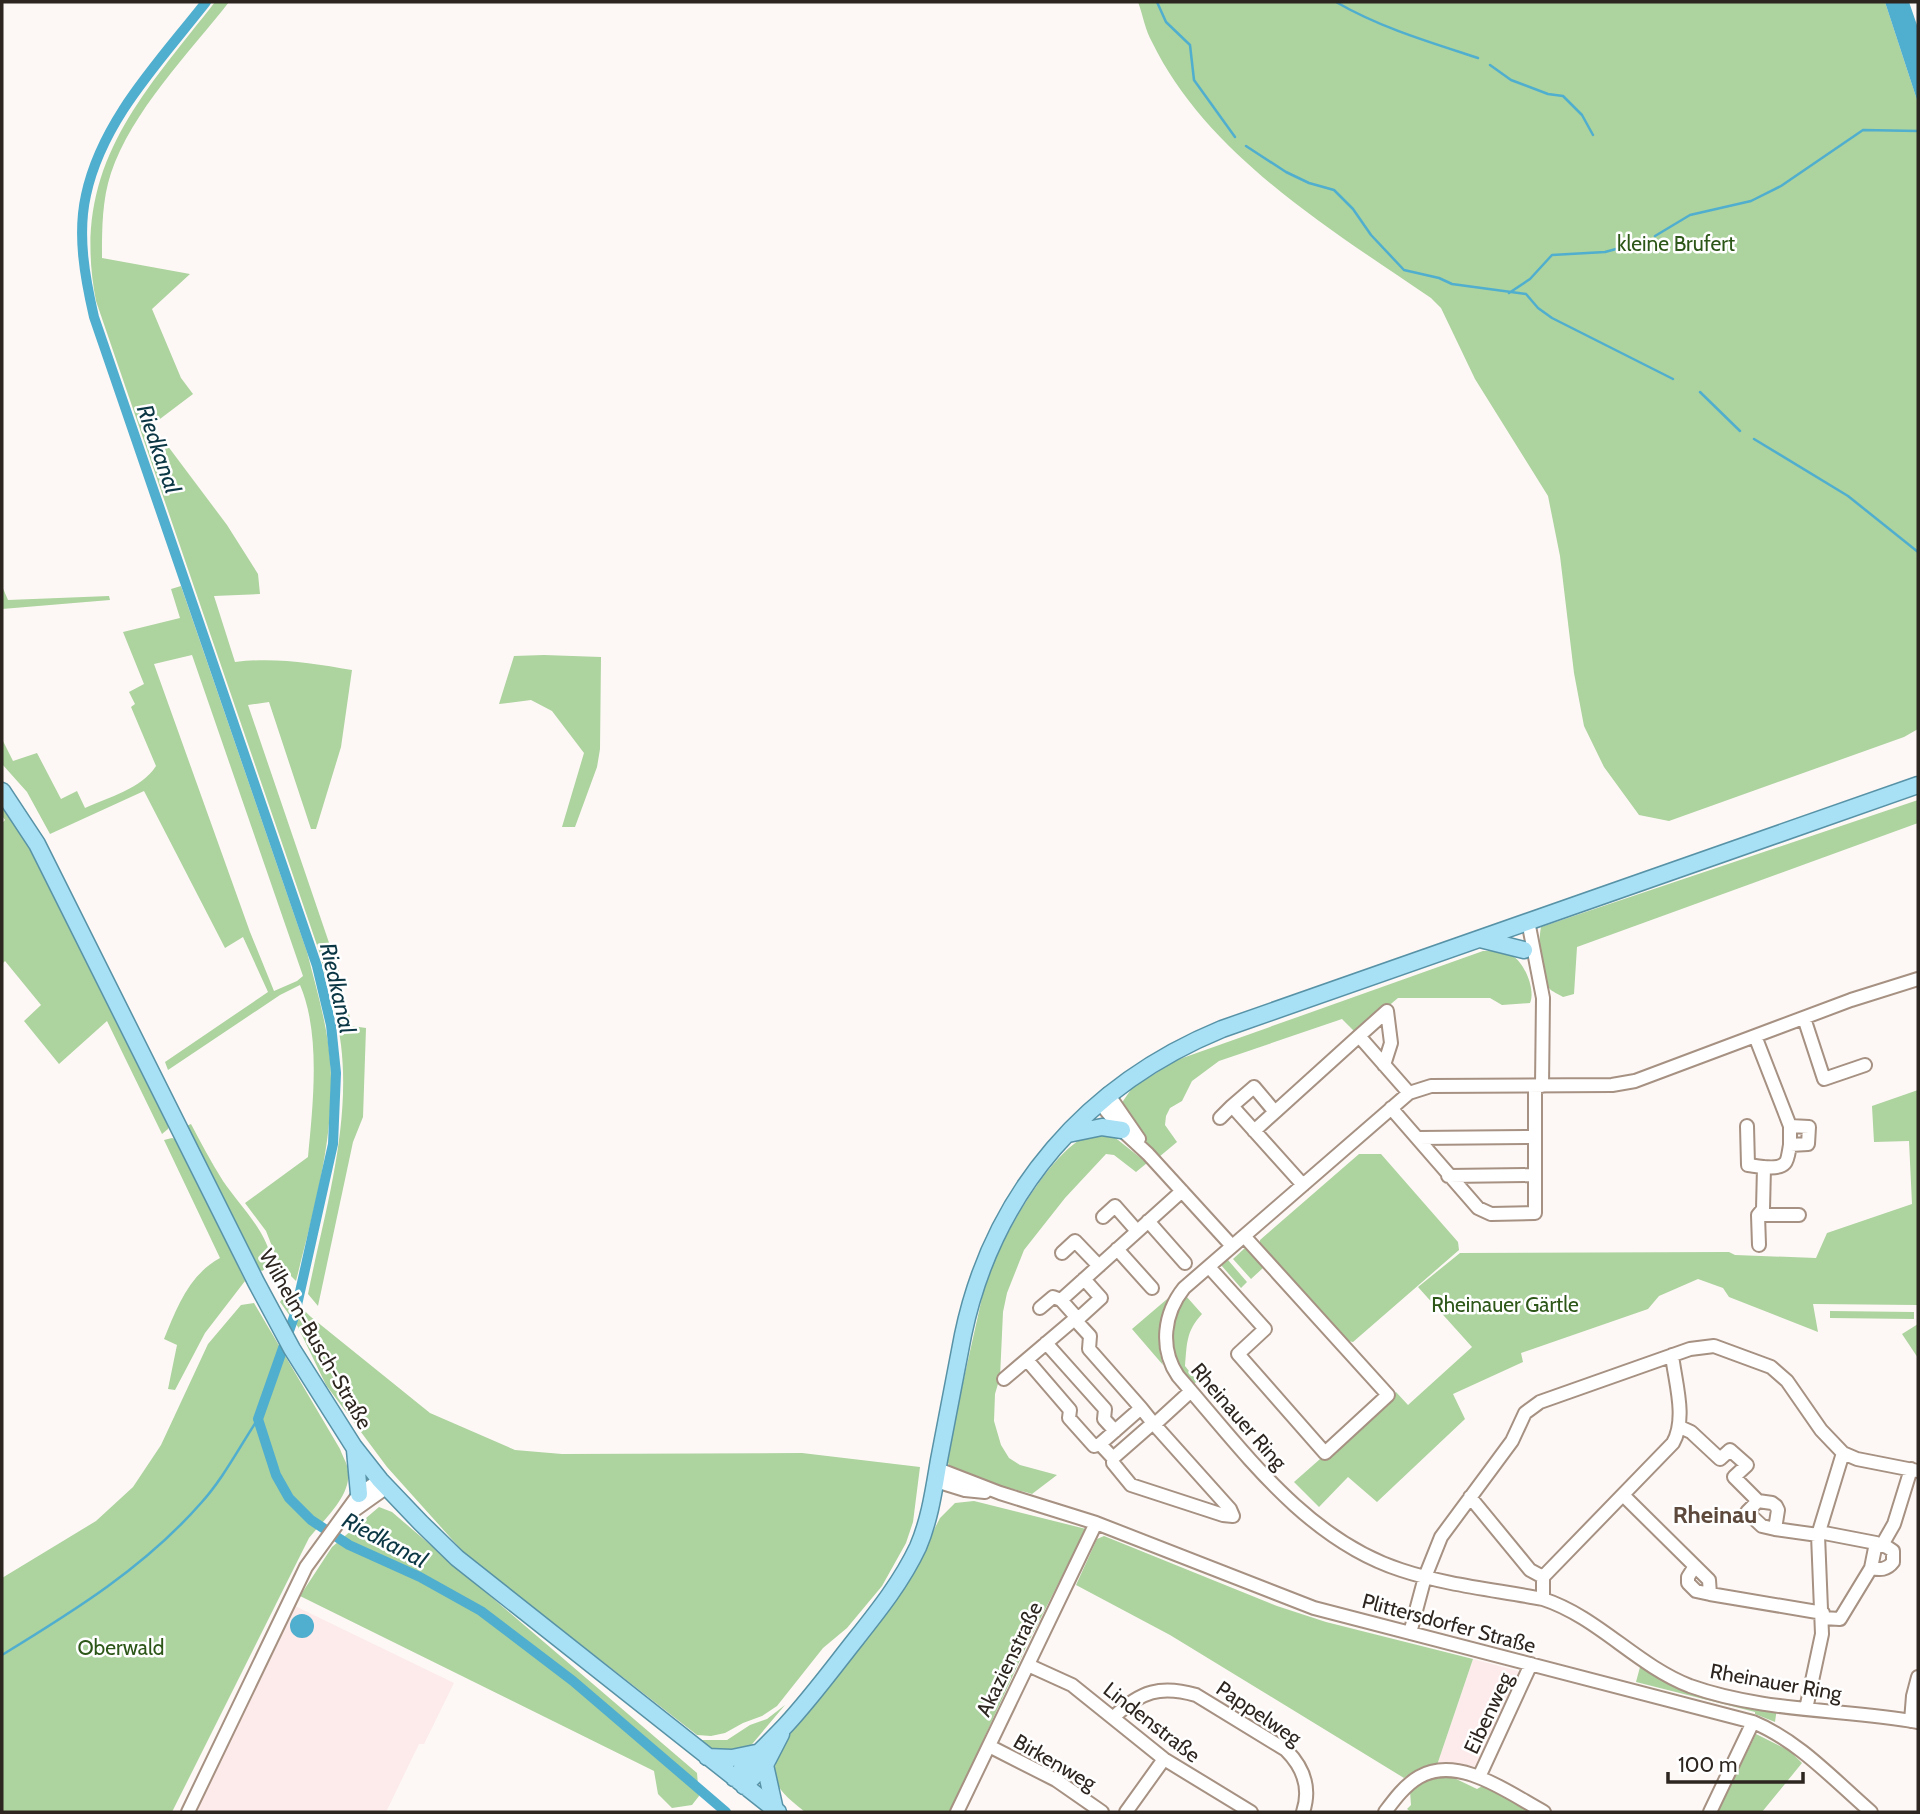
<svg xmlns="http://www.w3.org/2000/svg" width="1920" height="1814" viewBox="0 0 1920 1814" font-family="Cabin,sans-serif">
  <rect width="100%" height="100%" fill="#fdf8f5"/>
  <path fill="#fcebea" d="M295 1606 454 1683 424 1744H419L386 1812H195Z
    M1473 1659 1518 1671 1521 1677 1480 1768 1451 1764 1437 1765Z"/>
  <path fill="#add39f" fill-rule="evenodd" d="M215 2H229C189 53 132 111 111 173 102 200 102 229 102 258L190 274 152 309 181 378 193 394 152 425 227 525 258 574 260 594 214 596 235 662C275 657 312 663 352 670L341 747 316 829H311L269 702 248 705 339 972 352 1026 366 1028 363 1117 353 1142 318 1306 308 1294C324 1214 351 1128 341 1045 337 1013 327 983 319 951L96 301C70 168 140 98 215 2Z
    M1138 2H1885L1918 103V729L1904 737 1669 821 1639 815 1604 767 1584 726 1574 673 1560 556 1548 496 1475 379 1441 308 1431 298C1330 229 1207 155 1152 42 1145 30 1143 15 1138 2Z
    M2 586 8 600 109 596 110 600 2 609Z
    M181 586 307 952C318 995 332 1040 331 1085 331 1152 312 1217 296 1281L279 1264 266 1231 245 1203 308 1157C313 1104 321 1034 300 985L280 995 168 1070 165 1062 268 992 243 937 225 948 144 791 50 834 27 792 2 764V739L13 761 37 753 61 799 77 791 85 808C109 797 141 789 156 766L131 707 135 704 129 692 144 684 123 632 180 618 171 589ZM192 655 303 976 297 981 274 991 250 932 154 664Z
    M544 655 601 657 600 749 597 767 575 827H562L584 753 552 711 531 700 499 704 514 656Z
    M1918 800V823L1577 947 1574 994 1563 997C1559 994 1552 992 1549 988 1539 976 1538 942 1541 927Z
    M2 802 22 830 169 1123 168 1129 162 1134 107 1021 59 1064 24 1021 41 1005 5 961 2 964V823L5 820 2 816Z
    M1483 951C1493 951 1502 950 1511 955 1524 961 1536 990 1530 1003L1502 1005 1490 998H1398L1356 1033 1342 1019 1219 1061 1192 1081 1182 1101 1170 1108 1166 1116 1165 1125 1177 1142 1159 1157 1133 1126 1121 1104 1132 1088 1177 1060Z
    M1918 1090V1305L1813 1304 1818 1332 1729 1297 1723 1288 1698 1279 1659 1296 1648 1309 1521 1353 1523 1362 1453 1394 1465 1419 1377 1502 1348 1477 1319 1507 1294 1482 1396 1392 1408 1405 1472 1347 1418 1287 1460 1253 1729 1252 1735 1255 1816 1258 1827 1233 1912 1204 1909 1141 1874 1142 1872 1106Z
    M191 1124C201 1143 211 1162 223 1181 240 1206 269 1233 272 1264L262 1271 257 1269 184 1127Z
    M1094 1132 1113 1136 1147 1163 1136 1172 1114 1155 1106 1154 1065 1198 1024 1250 1007 1293 1003 1312 1000 1377 995 1394 994 1421 1001 1445 1009 1458 1020 1465 1057 1475 1032 1494C1015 1489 961 1478 951 1468 945 1462 948 1452 949 1445L986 1280C1003 1237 1050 1148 1094 1132Z
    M172 1138 178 1140 245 1281 205 1333 175 1390 168 1389 177 1345 164 1339C177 1307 189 1275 220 1258L164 1140Z
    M1359 1154H1381L1458 1242 1459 1250 1353 1342 1348 1341 1260 1248V1240Z
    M1246 1247 1264 1267 1251 1279 1233 1259Z
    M1228 1260 1247 1282 1241 1288 1221 1265Z
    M286 1293 311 1317 430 1413 515 1450 562 1454 802 1453 920 1467 913 1522 906 1543 882 1586 847 1628 823 1648 777 1706 762 1716 743 1723 725 1733 711 1736 697 1735 466 1555 387 1467 326 1385 298 1327 280 1302Z
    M1173 1294C1159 1317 1155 1339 1163 1365L1132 1329Z
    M1186 1296 1202 1314C1186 1331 1187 1344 1185 1366L1197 1381 1193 1385C1170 1358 1164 1326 1186 1296Z
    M254 1303 340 1449C342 1455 347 1463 348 1470 352 1496 323 1520 309 1538L172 1812H2V1578L96 1521 133 1487 161 1445 208 1344 241 1305Z
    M1830 1311 1914 1312V1319L1830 1318Z
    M1918 1324V1358L1902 1334Z
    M974 1501 1086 1529 1027 1645 950 1812H805C765 1781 768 1772 792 1731L917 1563 940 1518 955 1503Z
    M379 1507 392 1512 697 1773 699 1796 692 1805 672 1808 658 1794 654 1771 300 1596 332 1547Z
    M1104 1536 1277 1606 1326 1622 1473 1659 1437 1765 1426 1767 1404 1778 1170 1635 1076 1585 1097 1539Z
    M1640 1667 1681 1686 1777 1708 1775 1722 1755 1714V1712L1636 1682Z
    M785 1705 748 1749C728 1760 710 1750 695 1737L702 1740H727L750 1725 767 1719Z
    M1756 1734 1790 1751 1802 1763 1762 1812H1720L1718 1811Z
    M1439 1777H1452L1477 1789 1484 1785 1533 1812H1411L1407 1809 1411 1805 1410 1791 1425 1781Z"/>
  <path fill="#50aece" d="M1885 2H1909L1918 28V103Z
    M290 1626a12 12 0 1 1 24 0a12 12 0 1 1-24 0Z"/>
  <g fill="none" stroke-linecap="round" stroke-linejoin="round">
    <path stroke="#50aece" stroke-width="2.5" d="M1157 2 1166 22 1190 45 1194 80 1235 137
      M1336 2C1381 28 1429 42 1478 58
      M1490 65 1511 80 1548 94 1563 96 1582 115 1593 135
      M1246 146 1286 172 1309 183 1334 190 1353 209 1371 235 1404 270 1439 278 1452 284 1526 294 1538 308 1552 318 1673 379
      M1655 236 1690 215 1751 201 1781 186 1863 130 1918 131
      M1509 293 1530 279 1552 255 1605 252 1638 243
      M1700 392 1740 431
      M1754 439 1848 496 1918 552
      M2 1655C74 1611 145 1567 201 1503 223 1479 240 1446 258 1419"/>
    <path stroke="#50aece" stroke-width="10" d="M206 2C160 61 102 120 86 195 77 235 85 278 94 317L317 966 331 1025 336 1073 333 1144 295 1314 258 1419 276 1475 289 1498 311 1520 349 1545 420 1577 481 1611 573 1681 726 1812"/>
    <defs>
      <path id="minor" d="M1528 921 1543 998 1542 1086
        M1918 979 1851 1000 1635 1081 1612 1085 1431 1086 1409 1093 1184 1288C1164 1313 1159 1348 1178 1376 1242 1449 1305 1539 1401 1570 1446 1585 1496 1590 1543 1599 1598 1617 1636 1665 1690 1686 1763 1712 1843 1709 1918 1722
        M1804 1018 1824 1079 1865 1065
        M1755 1036 1790 1126V1145L1808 1144 1809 1127 1790 1126
        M1384 1065 1391 1043 1387 1011 1359 1036 1409 1093
        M1108 1094 1139 1139
        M1099 1102 1122 1130 1148 1154 1232 1246
        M1391 1108 1478 1208 1491 1214 1535 1213V1086
        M1275 1112 1359 1036
        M1220 1118 1232 1106
        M1747 1126 1748 1165C1757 1166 1778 1171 1785 1163 1788 1160 1789 1150 1790 1145
        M1254 1131 1275 1112 1254 1087 1232 1106 1303 1185
        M1418 1138 1535 1137
        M1448 1176 1535 1175
        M1758 1215H1799
        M1103 1217 1115 1206 1137 1231
        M1148 1221 1185 1263
        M1759 1245 1758 1215 1763 1209 1764 1167
        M1117 1249 1152 1288
        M1062 1253 1075 1241 1099 1266
        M1209 1267 1265 1329 1238 1354 1325 1453 1388 1395 1244 1236
        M1084 1279 1101 1298 1078 1319 1061 1300 1182 1191
        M1040 1308 1053 1297 1061 1300
        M1078 1319V1323L1090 1336 1089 1349 1141 1408
        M1046 1343 1105 1409 1104 1419 1115 1431
        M1027 1360 1070 1410 1069 1418 1094 1446 1100 1444 1113 1458 1153 1423 1141 1408 1100 1444
        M1004 1379 1077 1317
        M1153 1423 1230 1509 1233 1516
        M1155 1424 1191 1391
        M1680 1427 1691 1432 1720 1459 1730 1450 1747 1465 1734 1477 1758 1501 1772 1503 1776 1506 1778 1510 1775 1529 1818 1535
        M1113 1458V1463L1131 1485 1223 1515 1233 1516
        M938 1469 1000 1493 1096 1523 1314 1608 1753 1722C1799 1741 1834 1780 1871 1812
        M936 1481 965 1490 985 1492
        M1623 1495 1709 1580 1710 1594 1823 1613
        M1470 1497 1530 1570 1543 1577
        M1758 1501 1747 1512 1762 1526 1775 1529
        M349 1514 387 1487
        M1819 1532 1876 1543
        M1882 1545 1894 1524 1911 1469
        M1695 1566 1688 1577V1583L1696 1591 1710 1594
        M1543 1599V1577L1673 1443C1687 1418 1675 1382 1672 1355
        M1823 1618 1840 1619 1871 1568 1876 1543 1887 1547 1893 1551V1562C1887 1570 1880 1570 1871 1568
        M1410 1633 1425 1577 1441 1537 1512 1441 1525 1413 1540 1402 1690 1349 1714 1346 1771 1367 1787 1381 1821 1430 1843 1453 1857 1459 1918 1471
        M1028 1665 1072 1685 1164 1759 1251 1812
        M1806 1709 1822 1634 1818 1535 1843 1453
        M1114 1717C1140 1691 1161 1685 1196 1695L1286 1750C1303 1767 1311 1788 1303 1812
        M1911 1721 1913 1696 1918 1677
        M989 1746 1056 1780 1102 1812
        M1479 1777 1531 1664
        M188 1812 306 1567 359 1494 380 1480
        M957 1812 1096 1523
        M1126 1812 1164 1759
        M1385 1812C1394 1800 1405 1785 1419 1777 1459 1754 1510 1794 1544 1812
        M1710 1812 1753 1722"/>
      <path id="major" d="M2 791 37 844 256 1282 292 1349 354 1447 380 1480 421 1523 457 1558 778 1812
        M1480 939 1524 950
        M1068 1134 1102 1127 1122 1130
        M355 1450 359 1494
        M707 1757 732 1758 756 1753
        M765 1765 775 1810
        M734 1778C751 1760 769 1743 786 1725 811 1698 833 1668 856 1639 879 1610 902 1581 918 1547 930 1519 934 1489 939 1460 947 1418 955 1376 963 1335 993 1191 1088 1084 1222 1029L1918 785
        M744 1786 765 1765 781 1734"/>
    </defs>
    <use href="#minor" stroke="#a69182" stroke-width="16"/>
    <use href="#major" stroke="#5792a6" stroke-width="19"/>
    <use href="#minor" stroke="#fff" stroke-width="12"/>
    <use href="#major" stroke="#a8e0f5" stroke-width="16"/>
  </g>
  <g text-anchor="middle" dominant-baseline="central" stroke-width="5" stroke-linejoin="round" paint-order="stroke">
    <g font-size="21" fill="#2d5718" stroke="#fff">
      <text x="1676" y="243">kleine Brufert</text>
      <text x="1505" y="1304">Rheinauer Gärtle</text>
      <text x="121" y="1647">Oberwald</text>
    </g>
    <g font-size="21" fill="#2d251f" stroke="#fff">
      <text transform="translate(316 1339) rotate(60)">Wilhelm-Busch-Straße</text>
      <text transform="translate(1239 1416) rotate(49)">Rheinauer Ring</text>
      <text transform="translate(1449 1623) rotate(15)">Plittersdorfer Straße</text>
      <text transform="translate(1009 1659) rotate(-64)">Akazienstraße</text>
      <text transform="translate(1776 1682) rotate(10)">Rheinauer Ring</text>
      <text transform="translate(1259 1713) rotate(34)">Pappelweg</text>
      <text transform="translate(1488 1713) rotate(-65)">Eibenweg</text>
      <text transform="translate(1152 1722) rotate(38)">Lindenstraße</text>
      <text transform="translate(1055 1762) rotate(30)">Birkenweg</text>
    </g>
    <g font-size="23" font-style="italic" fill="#0b3745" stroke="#fff">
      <text transform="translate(159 449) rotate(71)">Riedkanal</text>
      <text transform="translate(338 988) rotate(77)">Riedkanal</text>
      <text transform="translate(385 1540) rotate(28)">Riedkanal</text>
    </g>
    <g font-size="24" font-weight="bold" fill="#5e4a3d" stroke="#fff">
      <text x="1715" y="1514">Rheinau</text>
    </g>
  </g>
  <rect width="1920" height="1814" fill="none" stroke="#2d251f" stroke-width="7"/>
  <path d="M1668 1772v10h135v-10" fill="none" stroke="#2d251f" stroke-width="3.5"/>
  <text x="1678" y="1772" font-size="21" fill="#2d251f" stroke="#ffffff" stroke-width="5" paint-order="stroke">100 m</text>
</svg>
